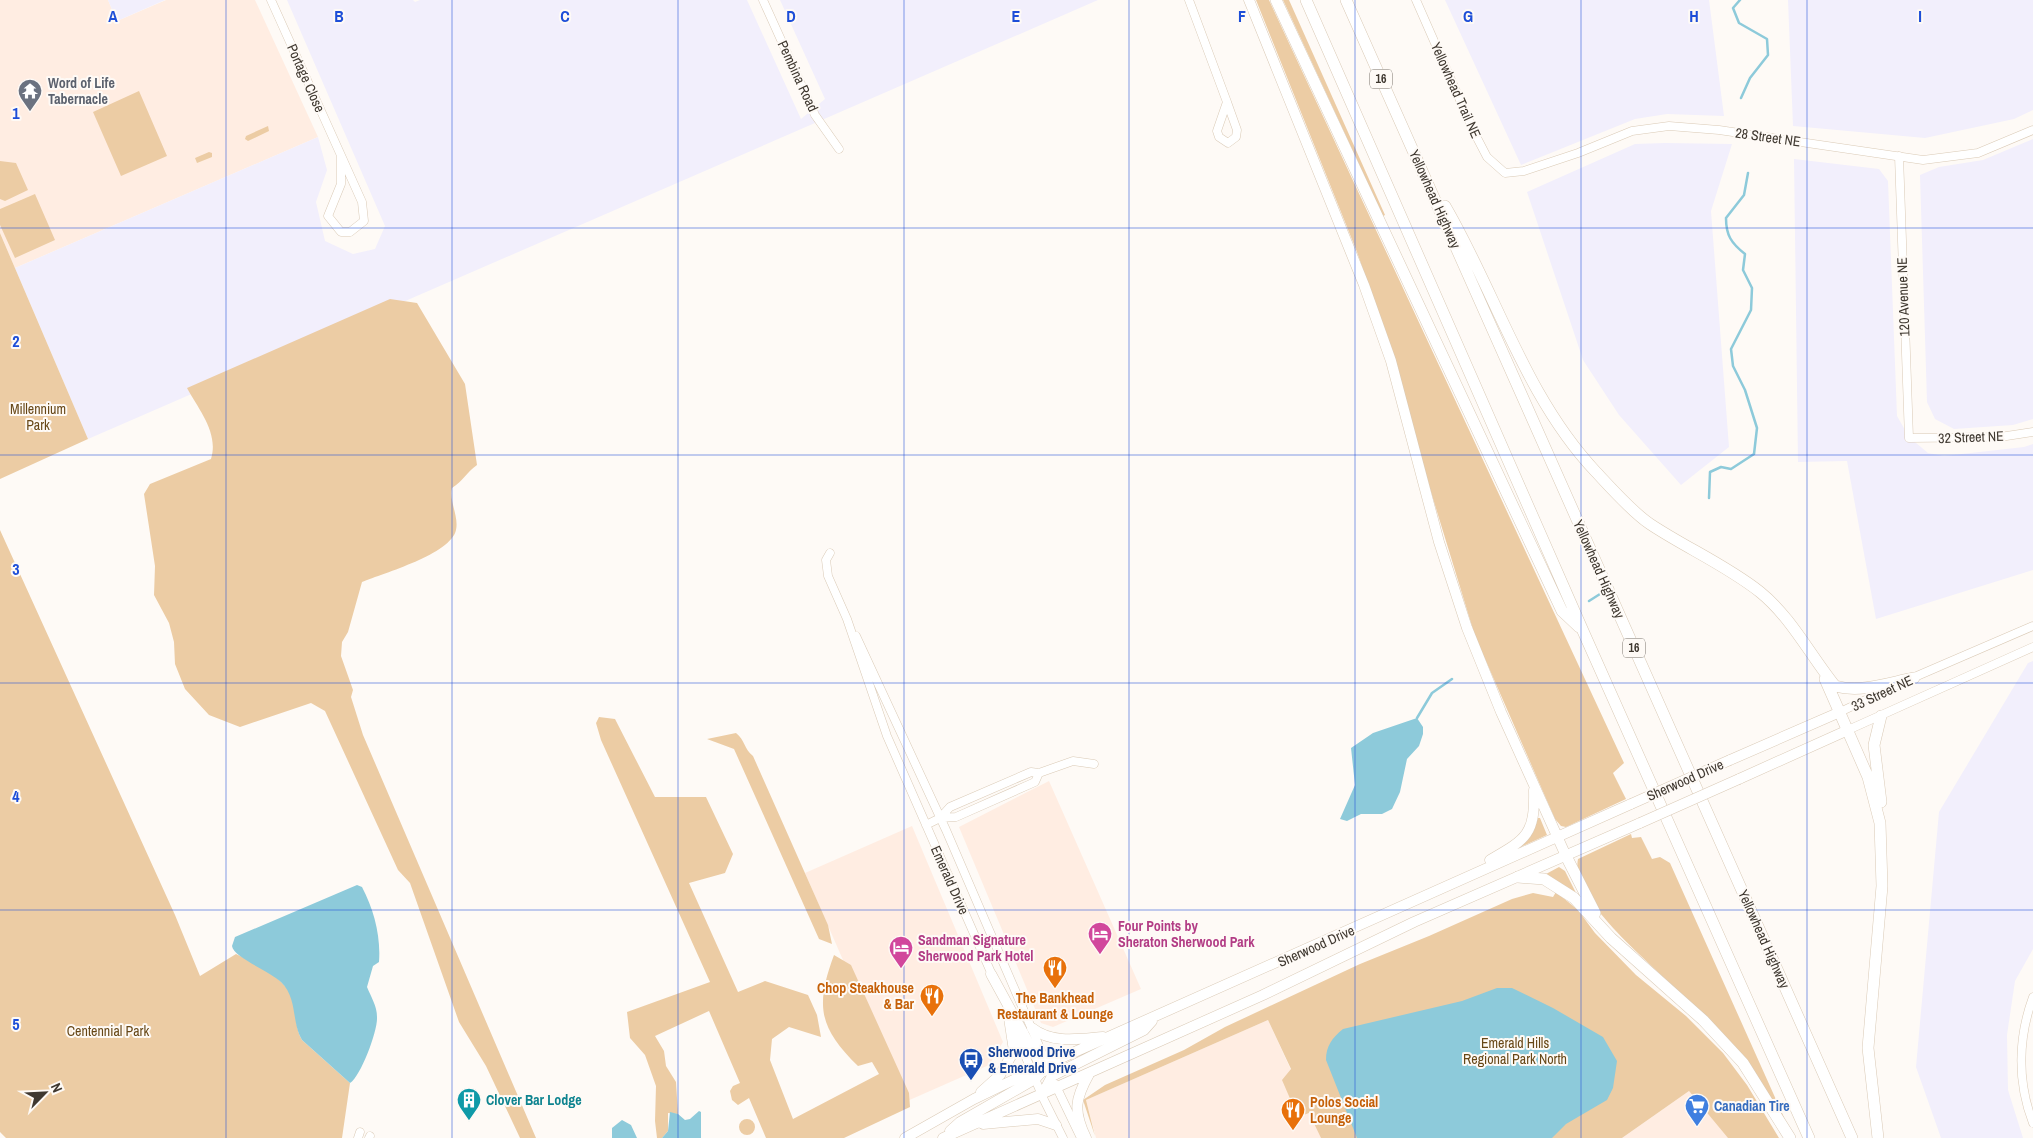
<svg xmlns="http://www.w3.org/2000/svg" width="2033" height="1138" viewBox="0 0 2033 1138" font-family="'Archivo Narrow',sans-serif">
  <rect width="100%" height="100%" fill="#fefaf6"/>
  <path fill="#ffede2" d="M0 0H108L117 21 166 0H255L318 137 15 268 0 233Z
    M1049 781 1141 989 1053 1027 1041 1023 959 827Z
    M912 826 1003 1042 989 1065 905 1102 805 873Z
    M1268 1020 1322 1138H1096L1086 1100Z
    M1689 1091 1729 1138H1622Z"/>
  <path fill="#f2effc" d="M108 0H165L117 21Z
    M287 0H413L415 2 420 0H747L801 119 825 99 780 0H1098L88 439 15 268 318 137 327 170 316 202 325 241 353 254 375 249 385 226Z
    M1445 0H1709L1724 116 1667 114 1635 119 1521 165Z
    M1788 0H2033V110L2014 119 1925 138 1793 126Z
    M2033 139V419L2013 425 1954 429 1935 419 1927 402 1920 175 1939 167 1983 160Z
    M1665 143 1732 144 1711 211 1729 447 1681 485 1619 415 1583 360 1527 192 1635 144Z
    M1794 159 1879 169 1888 181 1897 416 1909 437 1928 453 1944 456 2024 447 2033 444V570L1876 619 1847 461 1798 462Z
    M2033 661V949L2015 981 2007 1035 2008 1090 2023 1138H1941L1916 1067 1939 812 2028 663Z"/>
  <path fill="#eccca4" d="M1256 0H1269L1624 763 1613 773 1626 799 1566 827 1561 826 1555 819 1475 636 1431 492 1395 361 1357 252Z
    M1283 0H1289L1385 215 1383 216Z
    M139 91 167 156 121 176 93 112Z
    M268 126 269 131 248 141 245 139 246 136Z
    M209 152 212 153V157L197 163 195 158Z
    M0 161 16 163 28 190 5 201 0 199Z
    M35 194 55 240 15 258 0 225V209Z
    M0 233 88 439 0 479Z
    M390 299 417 303 465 384 477 465C467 472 463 481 452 488 449 502 459 516 456 530 451 554 384 573 362 582L348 632 342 642 341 656 353 690 351 697 363 735 536 1138H520L486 1066 459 1022 410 883 398 870 325 711 311 703 240 727 209 715 185 689 175 664 174 642 169 623 154 595 155 566 144 494 150 484 211 459C219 433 199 410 187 388Z
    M0 530 175 915 200 976 236 954C257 964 287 978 294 1002 297 1016 295 1028 302 1040L350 1083 342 1138H6L0 1132Z
    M599 717 615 719 655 797H706L733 854 725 873 689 883 738 992 765 981 808 995 817 1015 821 1037 789 1027 772 1039 770 1060 793 1119 879 1074 872 1062 858 1066C819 1028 815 1006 834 955L851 965 909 1093 910 1107 844 1138H766L749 1098 738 1105 732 1100 730 1091 733 1086 740 1083 709 1011 655 1036 664 1051 666 1066 676 1082 678 1114 668 1113V1131L662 1138H657L655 1121 656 1086 645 1055 630 1038 627 1012 710 982 601 740 596 723Z
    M736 733C745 740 744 749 753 756L828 925 832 944 819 939 734 749 707 739Z
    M1538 818H1540L1547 835 1514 850 1535 827Z
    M1631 834 1632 838 1641 837 1652 859 1660 857 1670 863 1791 1133C1764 1087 1720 1039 1685 998 1659 969 1569 901 1578 859Z
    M1559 867 1565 871 1578 897 1546 874Z
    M1556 892 1578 910 1595 933 1636 975 1686 1016 1723 1053 1747 1085 1779 1138H1728L1689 1091 1622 1138H1321L1309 1113 1298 1117 1282 1080 1291 1069 1268 1020 1086 1100 1095 1136 1083 1100 1105 1085 1184 1050 1225 1027 1360 964 1429 936 1512 899 1533 893 1553 897Z
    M739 1127a8 8 0 1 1 16 0a8 8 0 1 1-16 0Z"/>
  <path fill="#8dcada" d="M1417 718 1423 727V734L1419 746 1407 759 1400 792 1392 809 1382 814H1361L1347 821 1340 819 1355 785 1351 748 1373 733Z
    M357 885 362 887C374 910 381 936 379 962L373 966 367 987C371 997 377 1006 377 1017 378 1030 361 1076 350 1083L302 1040C291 1021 298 999 281 982 271 972 233 957 232 946L235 937Z
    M1497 988H1512L1553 1008 1603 1037 1617 1061 1613 1088 1607 1100 1566 1124 1552 1138H1357L1326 1060C1326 1046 1332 1038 1343 1029L1462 1001Z
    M699 1111 701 1112V1138H662L668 1131 670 1112 678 1114 685 1120 690 1119Z
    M622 1120 631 1125 637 1138H612V1128Z"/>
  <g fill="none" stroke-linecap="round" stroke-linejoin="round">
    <path stroke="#8dcada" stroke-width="2.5" d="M1740 0 1733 8 1739 23 1767 39 1768 55 1750 78 1741 98
      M1709 498 1710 472 1721 467 1731 469 1754 454 1757 428 1745 390 1733 366 1731 349 1751 310 1752 288 1743 270 1745 254C1731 243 1726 235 1726 218L1744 195 1748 173
      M1589 601 1600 594
      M1417 718 1432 693 1452 679"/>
    <defs>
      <path id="minor" d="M271 0 362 202 364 221 350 232H341L328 216 341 184V156
        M763 0 815 115 839 149
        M1189 0 1227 102
        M1416 0 1474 132 1487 157 1505 173 1524 171 1578 153 1632 131 1669 126 1719 130 1923 160 1978 153 2033 130
        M1227 102 1237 130 1236 137 1228 143 1219 137 1217 131Z
        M1899 156 1909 438 2000 437 2033 432
        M830 553 826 560 828 576 847 619 887 736 993 977
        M856 636 946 830 1049 1069
        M1910 679 2033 626
        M1840 712 1897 685
        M1848 730 2033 647
        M940 818 950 807 1031 772 1039 773 1073 761 1094 764
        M926 825 940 818 956 817 1035 782 1039 773
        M2033 997C2018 1038 2017 1082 2033 1123
        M1013 1027 1044 1100 1063 1138
        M1055 1084 1081 1138
        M358 1138 360 1132
        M369 1138 370 1136"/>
      <path id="major" d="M1249 0 1364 285 1391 361 1439 542 1467 628 1501 712 1566 856
        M1730 760 1840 712
        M1739 779 1848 730
        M1490 860C1527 839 1535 834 1534 790
        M991 974 1044 1071
        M1032 1028C1052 1044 1079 1039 1103 1037
        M981 1092 1000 1075 1014 1051 1009 1018
        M1042 1095 1052 1076 1144 1030 1152 1021
        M983 1124 1038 1119 1056 1125
        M950 1131 960 1122 1035 1079 1047 1066
        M905 1138 974 1099 1032 1071 1631 804
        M943 1138 1263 995 1414 922 1640 823
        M1086 1138C1073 1111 1075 1099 1089 1074"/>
      <path id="highway" d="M1276 0 1562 611 1579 627
        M1306 0 1583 631 1809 1138
        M1346 0 1852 1138
        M1445 206C1496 293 1525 397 1596 472 1611 488 1632 512 1650 524 1686 548 1726 565 1760 592 1791 617 1810 655 1835 686 1861 693 1888 683 1914 678
        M1825 679 1868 777 1880 823 1882 886 1868 1048 1878 1138
        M1881 802 1874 745 1881 716
        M1566 856 1595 913
        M1518 877 1544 879 1574 898 1611 938 1703 1020 1743 1063 1790 1138"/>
    </defs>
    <use href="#minor" stroke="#dacab6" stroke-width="9"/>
    <use href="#major" stroke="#dacab6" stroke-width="11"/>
    <use href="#highway" stroke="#dacab6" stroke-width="12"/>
    <use href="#minor" stroke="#fff" stroke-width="8"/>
    <use href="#major" stroke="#fff" stroke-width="10"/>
    <use href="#highway" stroke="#fff" stroke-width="11"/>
    <defs>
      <path id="major-bridge" d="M1631 804 1730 760
        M1640 823 1739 779"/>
    </defs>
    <use href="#major-bridge" stroke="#dacab6" stroke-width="11" stroke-linecap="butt"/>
    <use href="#major-bridge" stroke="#fff" stroke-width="10"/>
  </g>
  <path fill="none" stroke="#1d4ed8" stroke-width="1" stroke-opacity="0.55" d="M226 0V1138M452 0V1138M678 0V1138M904 0V1138M1129 0V1138M1355 0V1138M1581 0V1138M1807 0V1138M0 228H2033M0 455H2033M0 683H2033M0 910H2033"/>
  <defs>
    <symbol id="temple-pin" viewBox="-11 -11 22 30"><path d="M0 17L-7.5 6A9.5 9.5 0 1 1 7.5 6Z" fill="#6b7280" stroke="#fefaf6"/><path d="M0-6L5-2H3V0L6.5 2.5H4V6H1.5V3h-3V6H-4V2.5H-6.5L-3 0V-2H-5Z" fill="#fff"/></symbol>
    <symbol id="hotel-pin" viewBox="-11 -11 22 30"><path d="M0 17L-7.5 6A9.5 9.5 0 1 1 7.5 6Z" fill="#d1479c" stroke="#fefaf6"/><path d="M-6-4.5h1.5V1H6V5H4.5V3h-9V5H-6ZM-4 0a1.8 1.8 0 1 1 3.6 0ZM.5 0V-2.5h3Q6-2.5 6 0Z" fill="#fff"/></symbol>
    <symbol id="restaurant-pin" viewBox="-11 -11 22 30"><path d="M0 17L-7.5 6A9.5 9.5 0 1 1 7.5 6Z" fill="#e8710a" stroke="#fefaf6"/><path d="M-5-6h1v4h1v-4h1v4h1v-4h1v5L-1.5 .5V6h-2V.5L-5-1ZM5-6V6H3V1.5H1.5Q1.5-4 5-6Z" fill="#fff"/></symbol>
    <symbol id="bus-pin" viewBox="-11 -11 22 30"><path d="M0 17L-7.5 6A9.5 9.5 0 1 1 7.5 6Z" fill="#1a4fb4" stroke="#fefaf6"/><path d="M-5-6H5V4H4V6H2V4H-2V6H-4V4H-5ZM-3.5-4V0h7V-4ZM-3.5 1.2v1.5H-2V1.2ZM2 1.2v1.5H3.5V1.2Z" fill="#fff"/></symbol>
    <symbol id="building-pin" viewBox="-11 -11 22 30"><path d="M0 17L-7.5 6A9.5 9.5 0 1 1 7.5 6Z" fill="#0f9aa8" stroke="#fefaf6"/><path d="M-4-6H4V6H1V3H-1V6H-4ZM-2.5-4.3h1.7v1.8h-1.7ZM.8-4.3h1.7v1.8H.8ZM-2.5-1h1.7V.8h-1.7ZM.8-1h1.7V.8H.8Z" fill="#fff"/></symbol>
    <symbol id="supermarket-pin" viewBox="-11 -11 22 30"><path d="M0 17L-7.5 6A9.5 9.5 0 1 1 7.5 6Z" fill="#3f7fe0" stroke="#fefaf6"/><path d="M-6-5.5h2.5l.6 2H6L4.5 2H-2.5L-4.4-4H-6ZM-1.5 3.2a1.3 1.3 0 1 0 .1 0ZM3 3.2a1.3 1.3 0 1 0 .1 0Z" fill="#fff"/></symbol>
  </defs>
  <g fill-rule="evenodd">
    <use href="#temple-pin" x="16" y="77" width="28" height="38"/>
    <use href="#hotel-pin" x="1086" y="920" width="28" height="38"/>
    <use href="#hotel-pin" x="887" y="934" width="28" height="38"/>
    <use href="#restaurant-pin" x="1041" y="954" width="28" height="38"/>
    <use href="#restaurant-pin" x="918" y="982" width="28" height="38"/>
    <use href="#bus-pin" x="957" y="1046" width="28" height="38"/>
    <use href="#building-pin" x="455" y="1086" width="28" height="38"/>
    <use href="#supermarket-pin" x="1683" y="1092" width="28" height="38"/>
    <use href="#restaurant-pin" x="1279" y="1096" width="28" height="38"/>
  </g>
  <g text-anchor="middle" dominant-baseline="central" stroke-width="4" stroke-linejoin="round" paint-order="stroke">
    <g fill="#fefaf6" stroke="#78726b" stroke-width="1">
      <rect x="1370" y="69.5" width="22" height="19" rx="4"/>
      <rect x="1623" y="638.5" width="22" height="19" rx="4"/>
    </g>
    <g font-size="12" font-weight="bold" fill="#3f3830">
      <text x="1381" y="79">16</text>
      <text x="1634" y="648">16</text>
    </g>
    <g font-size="14" fill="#3f3830" stroke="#fefaf6">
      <text transform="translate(798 76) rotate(65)">Pembina Road</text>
      <text transform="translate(306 78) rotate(66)">Portage Close</text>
      <text transform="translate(1456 90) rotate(66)">Yellowhead Trail NE</text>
      <text transform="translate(1768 137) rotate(8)">28 Street NE</text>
      <text transform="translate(1435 199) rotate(66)">Yellowhead Highway</text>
      <text transform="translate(1903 297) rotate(-92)">120 Avenue NE</text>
      <text transform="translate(1971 437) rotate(-2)">32 Street NE</text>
      <text transform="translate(1599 569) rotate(66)">Yellowhead Highway</text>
      <text transform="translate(1882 693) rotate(-25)">33 Street NE</text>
      <text transform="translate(1685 780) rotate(-24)">Sherwood Drive</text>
      <text transform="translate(950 880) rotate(66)">Emerald Drive</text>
      <text transform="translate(1764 939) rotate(66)">Yellowhead Highway</text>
      <text transform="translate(1316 946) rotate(-24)">Sherwood Drive</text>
    </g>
    <g font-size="14" font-weight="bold" fill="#5b616d" stroke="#fefaf6" text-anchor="start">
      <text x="48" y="83">Word of Life<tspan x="48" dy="16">Tabernacle</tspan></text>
    </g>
    <g font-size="14" fill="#674716" stroke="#fefaf6">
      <text x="38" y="409">Millennium<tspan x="38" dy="16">Park</tspan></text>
      <text x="108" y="1031">Centennial Park</text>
      <text x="1515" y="1043">Emerald Hills<tspan x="1515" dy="16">Regional Park North</tspan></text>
    </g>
    <g font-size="14" font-weight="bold" fill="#b23c85" stroke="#fefaf6" text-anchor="start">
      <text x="1118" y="926">Four Points by<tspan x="1118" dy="16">Sheraton Sherwood Park</tspan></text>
      <text x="918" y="940">Sandman Signature<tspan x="918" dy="16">Sherwood Park Hotel</tspan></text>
    </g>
    <g font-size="14" font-weight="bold" fill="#c56008" stroke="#fefaf6" text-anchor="end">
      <text x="914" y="988">Chop Steakhouse<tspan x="914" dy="16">&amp; Bar</tspan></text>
      <text x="1055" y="998" text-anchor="middle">The Bankhead<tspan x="1055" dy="16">Restaurant &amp; Lounge</tspan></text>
      <text x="1310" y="1102" text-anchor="start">Polos Social<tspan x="1310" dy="16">Lounge</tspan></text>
    </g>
    <g font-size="14" font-weight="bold" fill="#164399" stroke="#fefaf6" text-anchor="start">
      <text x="988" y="1052">Sherwood Drive<tspan x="988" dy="16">&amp; Emerald Drive</tspan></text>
    </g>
    <g font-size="14" font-weight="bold" fill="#0d838f" stroke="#fefaf6" text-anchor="start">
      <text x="486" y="1100">Clover Bar Lodge</text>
    </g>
    <g font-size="14" font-weight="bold" fill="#366cbe" stroke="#fefaf6" text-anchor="start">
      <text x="1714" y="1106">Canadian Tire</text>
    </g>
  </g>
  <g font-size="16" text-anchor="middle" font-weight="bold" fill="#1d4ed8" stroke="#fefaf6" stroke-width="4" stroke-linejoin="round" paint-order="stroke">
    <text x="113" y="22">A</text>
    <text x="339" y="22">B</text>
    <text x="565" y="22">C</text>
    <text x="791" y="22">D</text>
    <text x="1016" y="22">E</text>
    <text x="1242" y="22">F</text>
    <text x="1468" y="22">G</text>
    <text x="1694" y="22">H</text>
    <text x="1920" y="22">I</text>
    <text x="16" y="119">1</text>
    <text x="16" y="347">2</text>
    <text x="16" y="575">3</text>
    <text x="16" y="802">4</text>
    <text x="16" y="1030">5</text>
  </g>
  <g transform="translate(45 1093) rotate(66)" stroke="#fefaf6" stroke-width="4" paint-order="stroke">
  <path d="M0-4L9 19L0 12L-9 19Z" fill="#3f3830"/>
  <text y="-8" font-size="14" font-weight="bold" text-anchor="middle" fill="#3f3830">N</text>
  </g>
</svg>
